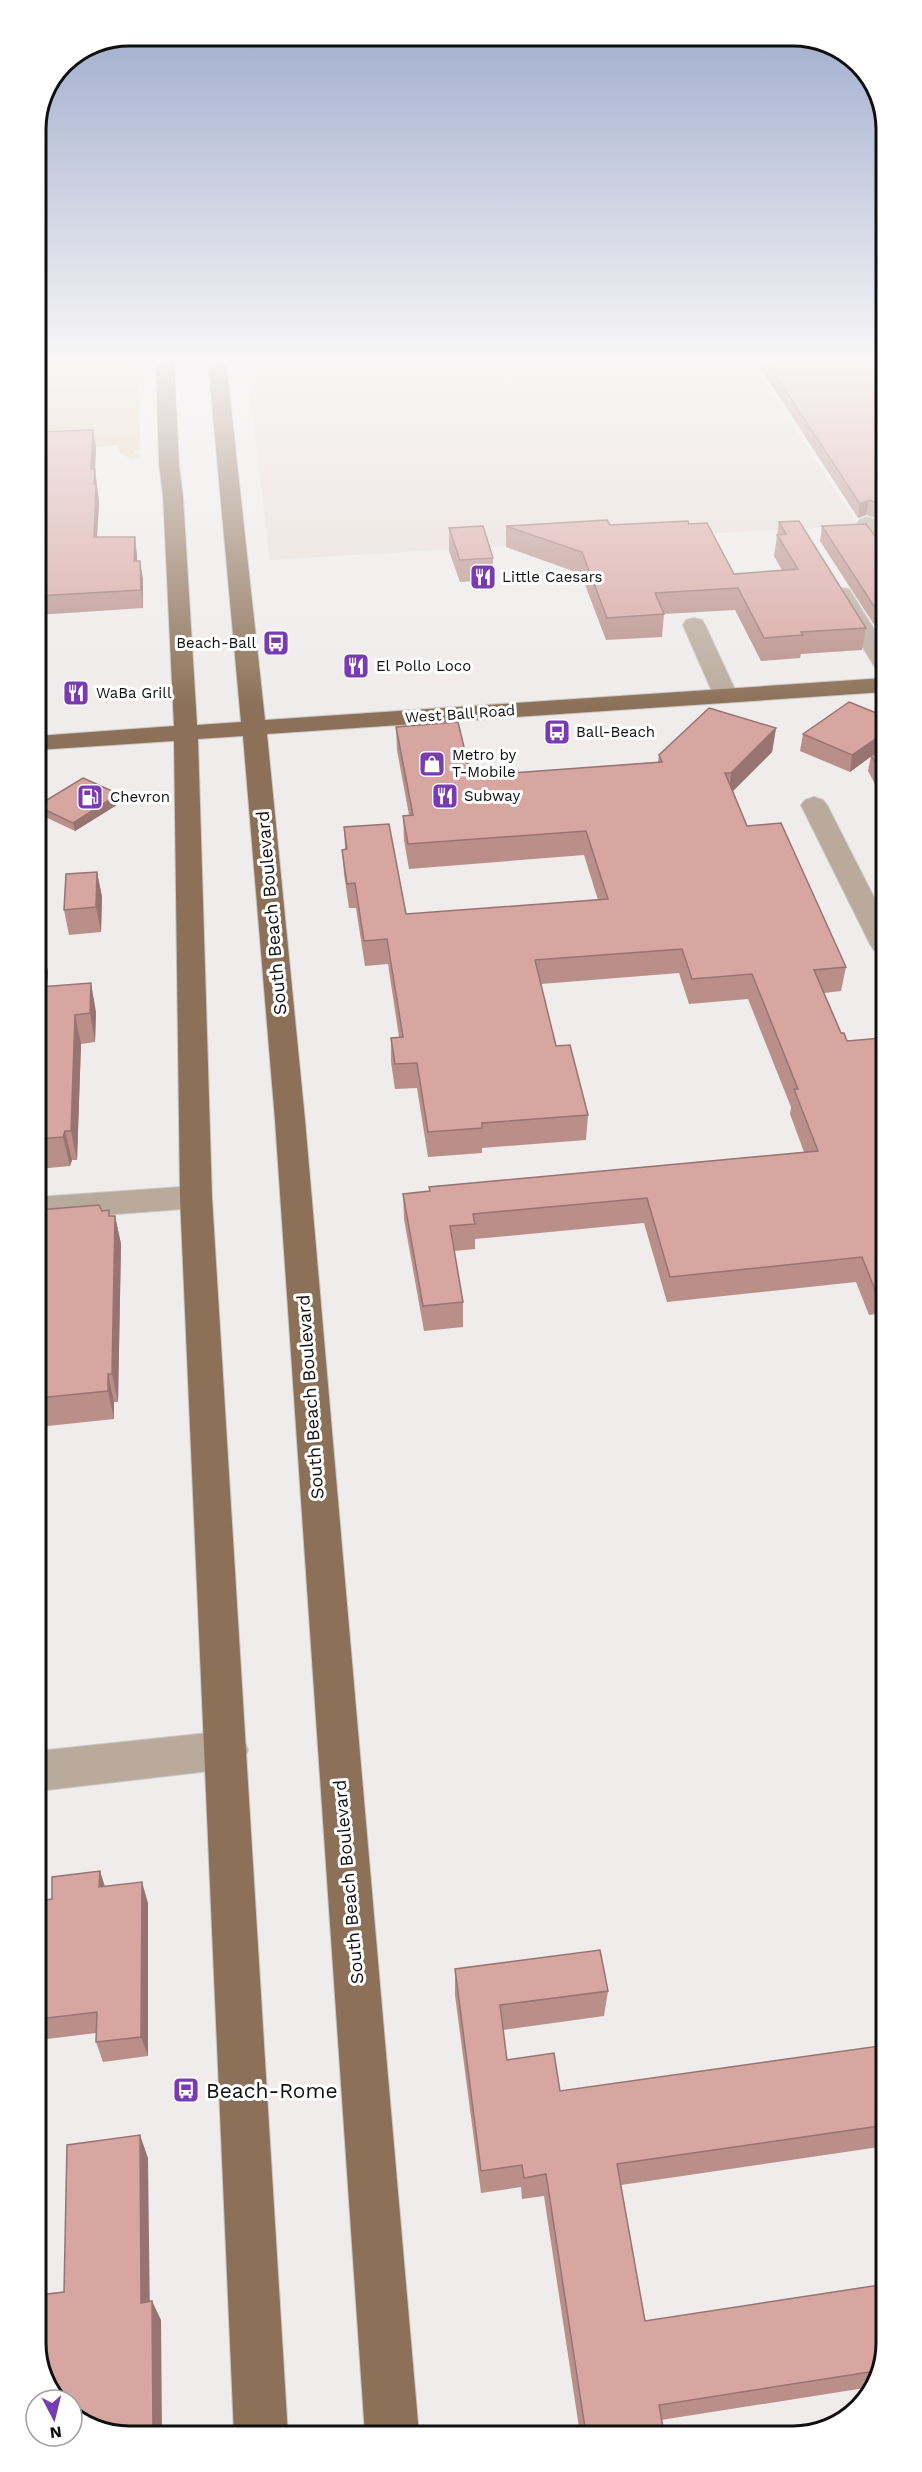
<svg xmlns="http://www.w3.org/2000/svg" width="922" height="2472" viewBox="0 0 922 2472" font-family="'Work Sans',sans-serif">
  <rect width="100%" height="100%" fill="#efeceb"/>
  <path fill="#e8ddd8" d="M246 361H751L858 525 270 560Z"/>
  <path fill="#e4d1ab" d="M37 361H138L140 450 135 451V454H140V458L131 459 118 452V445L37 453Z"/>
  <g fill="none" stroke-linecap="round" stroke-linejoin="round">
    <defs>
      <path id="minor" d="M867 517 874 519 883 533V555L876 553 857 523 860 519Z
        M841 588 849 589 884 645V671L876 669 830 594 833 589Z
        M694 618 702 620 705 625 738 696 734 701 726 703 718 701 714 696 683 625 686 620Z
        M814 797 823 800 827 805 884 917V952L874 950 870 944 801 805 805 800Z
        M196 1186 207 1189 212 1197 207 1205 196 1208 38 1220V1197Z
        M227 1731 242 1736 248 1750 242 1764 227 1769 38 1791V1751Z"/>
      <path id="primary" d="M156 361H174L179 465 183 496 197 725 241 722 208 361H226L265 720 884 678V692L267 734 305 1120 419 2434 365 2435 275 1120 243 736 198 739 212 1197 288 2435H234L180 1197 174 741 37 750V736L174 726 163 496 159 465Z"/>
    </defs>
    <use href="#minor" stroke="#cbc9c8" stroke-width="2"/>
    <use href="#primary" stroke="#cbc9c8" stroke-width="2"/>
    <use href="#minor" fill="#b9aa9c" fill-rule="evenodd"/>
    <use href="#primary" fill="#8c7158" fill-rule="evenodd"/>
  </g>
  <path fill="#ba8f8a" d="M756 361H883V530L876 518 866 515 858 518Z
    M93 430 96 447 95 470 99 502 97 537H135L137 561 143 579V608L37 615V432Z
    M779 522 866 628 862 650 801 654 800 658 761 661 735 610 664 614 662 637 606 640 581 574 506 547V526L610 525 734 574 782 570 774 556Z
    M822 526 883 542 884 640 820 541Z
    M449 528 493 558V580L460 582 449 551Z
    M396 727 471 776 658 762 659 755 776 728 772 752 733 791 747 826 846 967 841 991 824 993 841 1033 847 1041 884 1043V1317L883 1313 869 1315 856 1282 667 1302 644 1223 475 1239V1249L454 1251 463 1302V1327L424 1331 404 1219 403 1194 429 1191V1187L804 1152 790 1114 791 1107 748 999 689 1004 679 973 541 984 556 1046 588 1115 586 1140 482 1148V1153L428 1157 417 1088 395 1089 391 1062V1038L399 1037 388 964 365 966 356 908H349L344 874 342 850 345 849 344 827 406 914 598 900 584 855 409 869 404 840 403 816 409 815 397 750Z
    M803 734 884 747 873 755 884 754V801L868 771 871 756 850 772 800 751Z
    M119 794 120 803 75 831 39 814 37 805Z
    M97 872 102 897 101 932 69 935 64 910Z
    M37 943H42L48 972 47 986 96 1012 95 1042 81 1044 77 1160H72L70 1166 38 1169Z
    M38 1210 102 1211 110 1216H115L121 1244 118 1402H114V1419L38 1427Z
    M105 1886 148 1903V2056L103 2062 96 2042V2033L39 2040V1901L52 1899Z
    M455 1969 608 1991 604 2016 503 2030 507 2060 560 2091 886 2045V2146L621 2185 645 2321 886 2343 871 2387 661 2420 664 2433 580 2434 544 2196 522 2199 521 2187 481 2193 455 1995Z"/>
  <path fill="#977471" d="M37 361H49L37 366Z
    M93 430 96 447 95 470 99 502 96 555 94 537 91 469Z
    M869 500 866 515 858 518 860 504Z
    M135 537 137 555V579L134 561Z
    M140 561 143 579V608L141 590Z
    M776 728 772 752 728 796 731 773Z
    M884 733V747L850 772 852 755Z
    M119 794 120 803 75 831 73 823Z
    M37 807 39 814 37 841Z
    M97 872 102 897 101 932 96 907Z
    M42 943 48 972 45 1016 39 987Z
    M91 983 96 1012 95 1042 90 1013Z
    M75 1015 81 1044 77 1160 71 1131Z
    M65 1131 72 1160 70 1166 63 1137Z
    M115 1216 121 1244 118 1402 112 1374Z
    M108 1374 114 1402V1419L108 1391Z
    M100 1871 107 1893 99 1887Z
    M142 1882 148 1903V2056L141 2037Z
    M140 2135 148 2158 150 2322 141 2303Z
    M152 2301 161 2320 162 2436H153Z"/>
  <path fill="#d8a6a1" stroke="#977471" stroke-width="1.5" d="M766 361H883V511L878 503 869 500 860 504Z
    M93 430 91 469H95L94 484H96L94 537H135L134 561H140L141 590 37 596V432Z
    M607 520 610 525 688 521 689 524 707 523 734 574 798 569 777 535 786 534 779 522 799 521 866 628 801 632 803 635 764 638 738 588 655 593 664 614 607 618 582 552 506 526Z
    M866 524 877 539 883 542V620L822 526Z
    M483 526 493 558 460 560 449 528Z
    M849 702 884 716V733L852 755 803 734Z
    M709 708 776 728 731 773H725L747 826 781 823 846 967 814 970 841 1033H844L847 1041 882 1038 884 1043V1289L875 1290 862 1257 670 1277 647 1198 473 1214 475 1224 450 1226 463 1302 423 1306 403 1194 430 1191 429 1187 818 1151 794 1089H798L752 974 692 979 682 949 535 960 556 1046 570 1045 588 1115 482 1123V1128L428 1132 417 1063 395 1064 391 1038 403 1037 387 939 364 941 355 883 347 884 342 850 347 849 344 827 389 824 406 914 608 899 586 831 408 844 403 816 413 815 396 727 458 722 471 776 662 762 659 755Z
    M884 754V778L871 755Z
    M83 778 119 794 73 823 37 806Z
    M97 872 96 907 64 910 66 874Z
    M37 943H42L39 987 91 983 90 1013 75 1015 71 1131H65L63 1137 38 1139Z
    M99 1205 102 1211 109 1210V1216H115L112 1374H108V1391L38 1398V1210Z
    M100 1871 99 1887 142 1882 141 2037 96 2042 97 2012 39 2019V1901L52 1899V1877Z
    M600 1950 608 1991 500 2005 507 2060 554 2053 560 2091 886 2045V2125L617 2164 645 2321 886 2284V2343L876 2371 659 2405 664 2433 586 2434 546 2174 524 2178 522 2165 481 2171 455 1969Z
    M140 2135 141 2303 152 2301 153 2436H123L72 2416V2400H61L39 2367V2295L64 2292 67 2145Z"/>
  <linearGradient id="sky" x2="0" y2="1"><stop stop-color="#9ba9cc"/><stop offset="0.51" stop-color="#f8f6f6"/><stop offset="1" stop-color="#f8f6f6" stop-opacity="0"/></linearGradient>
  <rect width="922" height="707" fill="url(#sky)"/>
  <defs>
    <symbol id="restaurant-square" viewBox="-11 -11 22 22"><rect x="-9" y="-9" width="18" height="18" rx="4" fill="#793bb1" stroke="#fff"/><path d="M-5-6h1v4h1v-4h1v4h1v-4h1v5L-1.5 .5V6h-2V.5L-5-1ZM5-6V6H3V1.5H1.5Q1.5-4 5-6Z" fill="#fff"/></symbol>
    <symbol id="bus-square" viewBox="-11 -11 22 22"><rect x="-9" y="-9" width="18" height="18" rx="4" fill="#793bb1" stroke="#fff"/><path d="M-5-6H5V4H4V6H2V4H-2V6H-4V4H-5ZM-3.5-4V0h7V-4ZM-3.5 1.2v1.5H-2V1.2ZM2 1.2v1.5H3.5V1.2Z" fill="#fff"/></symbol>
    <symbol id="shop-square" viewBox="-11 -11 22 22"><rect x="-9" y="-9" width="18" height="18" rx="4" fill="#793bb1" stroke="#fff"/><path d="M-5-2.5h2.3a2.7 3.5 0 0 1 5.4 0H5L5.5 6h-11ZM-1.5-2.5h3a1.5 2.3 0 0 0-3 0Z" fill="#fff"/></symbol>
    <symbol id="fuel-square" viewBox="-11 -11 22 22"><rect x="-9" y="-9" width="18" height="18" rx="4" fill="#793bb1" stroke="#fff"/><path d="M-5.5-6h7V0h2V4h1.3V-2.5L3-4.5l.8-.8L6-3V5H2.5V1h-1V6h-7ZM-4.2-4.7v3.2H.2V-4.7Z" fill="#fff"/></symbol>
  </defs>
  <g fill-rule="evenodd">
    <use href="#restaurant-square" x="468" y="562" width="30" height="30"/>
    <use href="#bus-square" x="261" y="628" width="30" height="30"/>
    <use href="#restaurant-square" x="341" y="651" width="30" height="30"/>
    <use href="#restaurant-square" x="61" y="678" width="30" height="30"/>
    <use href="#bus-square" x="542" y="717" width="30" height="30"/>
    <use href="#shop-square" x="417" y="749" width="30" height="30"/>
    <use href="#restaurant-square" x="430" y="781" width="30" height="30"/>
    <use href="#fuel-square" x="75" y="782" width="30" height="30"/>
    <use href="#bus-square" x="171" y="2075" width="30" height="30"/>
  </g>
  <g text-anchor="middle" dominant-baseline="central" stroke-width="6" stroke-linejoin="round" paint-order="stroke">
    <g font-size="15" fill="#111010" stroke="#fff" text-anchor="start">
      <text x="502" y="577">Little Caesars</text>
      <text x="256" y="643" text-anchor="end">Beach-Ball</text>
      <text x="376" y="666">El Pollo Loco</text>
      <text x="96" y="693">WaBa Grill</text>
      <text x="576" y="732">Ball-Beach</text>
      <text x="452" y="755">Metro by<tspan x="452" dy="17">T-Mobile</tspan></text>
      <text x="464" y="796">Subway</text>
      <text x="110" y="797">Chevron</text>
    </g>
    <g font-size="15" fill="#111010" stroke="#fff">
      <text transform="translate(460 714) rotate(-4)">West Ball Road</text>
    </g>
    <g font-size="18" fill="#111010" stroke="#fff">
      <text transform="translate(271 913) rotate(-95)">South Beach Boulevard</text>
      <text transform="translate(310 1397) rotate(-94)">South Beach Boulevard</text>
      <text transform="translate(348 1882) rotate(-95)">South Beach Boulevard</text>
    </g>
    <g font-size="21" fill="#111010" stroke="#fff" text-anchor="start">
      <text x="206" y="2090">Beach-Rome</text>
    </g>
  </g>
  <path d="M0 0H922V2472H0ZM129 46H793A83 83 0 0 1 876 129V2343A83 83 0 0 1 793 2426H129A83 83 0 0 1 46 2343V129A83 83 0 0 1 129 46Z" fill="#fff" fill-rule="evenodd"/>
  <path fill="none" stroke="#111010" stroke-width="3" d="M129 46H793A83 83 0 0 1 876 129V2343A83 83 0 0 1 793 2426H129A83 83 0 0 1 46 2343V129A83 83 0 0 1 129 46Z"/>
  <g transform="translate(54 2418) rotate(173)"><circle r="28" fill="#ffffff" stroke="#a09f9f" stroke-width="1.5"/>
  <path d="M0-4.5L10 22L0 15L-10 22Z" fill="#793bb1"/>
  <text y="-9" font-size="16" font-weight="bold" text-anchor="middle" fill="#111010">N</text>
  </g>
</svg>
